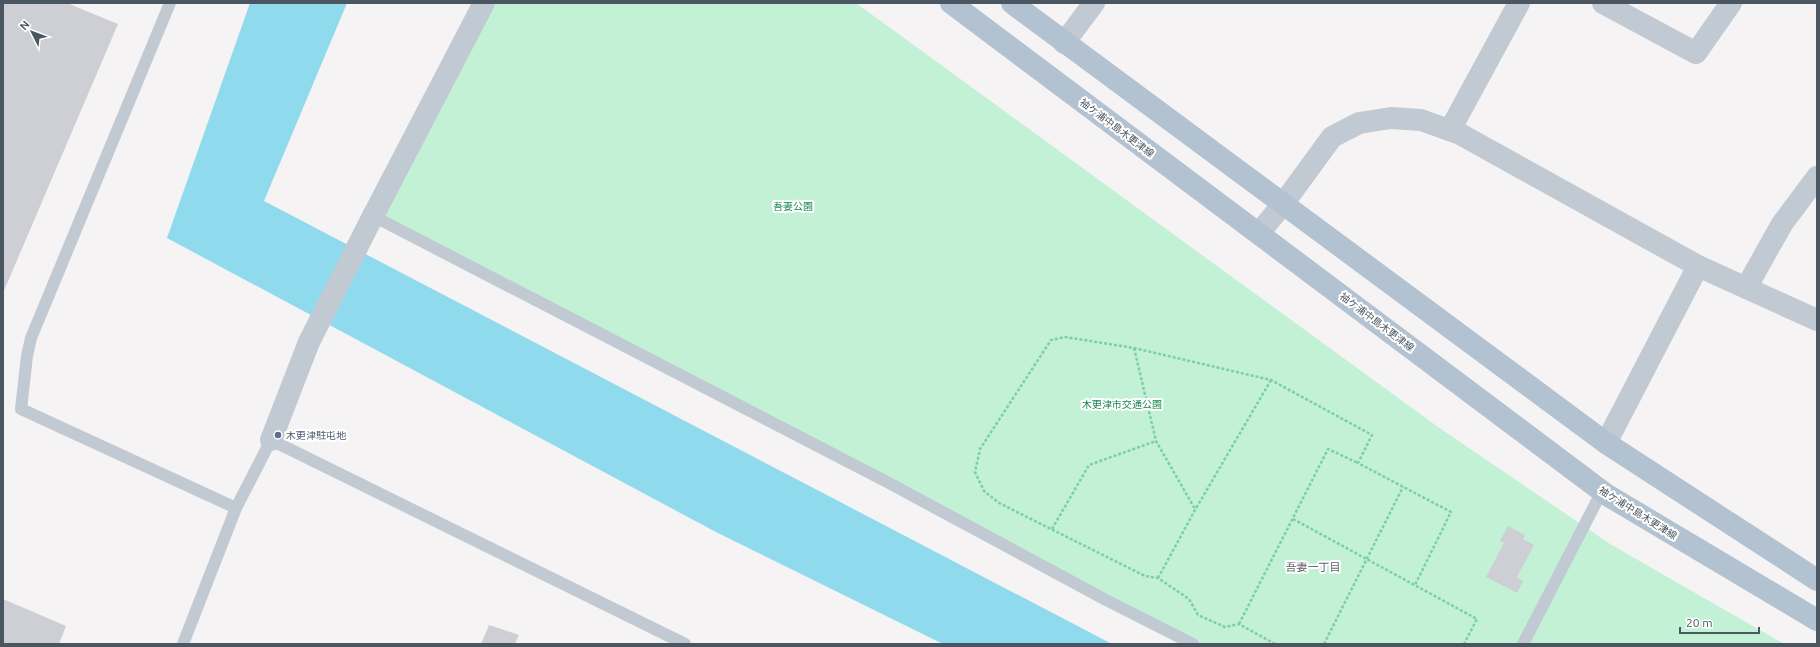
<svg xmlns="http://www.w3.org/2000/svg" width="1820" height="647" viewBox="0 0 1820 647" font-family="Ubuntu,'Noto Sans JP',sans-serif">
  <rect width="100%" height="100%" fill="#f5f3f3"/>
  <path fill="#c3f1d5" d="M484 3H856L1438 427 1610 544 1784 644H1199L373 216Z"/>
  <path fill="#90daee" d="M250 3H347L264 201 1112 644H943L714 531 167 238Z"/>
  <path fill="#cdcfd5" d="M3 3H67L118 24 3 293Z
    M1508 526 1525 535 1523 539 1534 545 1517 577 1523 581 1517 593 1486 577 1504 543 1500 541Z
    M3 599 66 626 59 644H3Z
    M489 625 519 635 515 644H481Z"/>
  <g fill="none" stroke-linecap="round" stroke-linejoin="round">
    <path stroke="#7ad0a6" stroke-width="2.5" stroke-dasharray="3 2" stroke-linecap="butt" d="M1134 348 1156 441 1195 509
      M1293 519 1477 619 1464 644
      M1052 529 1089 465 1156 441
      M1158 578 1195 510 1271 380
      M1239 624 1328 449 1358 463
      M1275 644 1239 624 1225 627 1198 615 1189 599 1158 578 1145 576 999 503 984 491 975 472 980 449 1051 340 1065 337 1134 348 1271 380 1372 435 1358 463 1451 512 1415 585
      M1324 644 1403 487"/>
    <path stroke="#c1cad2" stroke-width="12" d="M170 3 31 338 27 356 21 409 236 508
      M373 216 889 483 1106 600 1193 644
      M183 644 236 508 271 440 685 644
      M1523 644 1602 491"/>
    <path stroke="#c1cad2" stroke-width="22" d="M1603 3 1696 53 1731 3
      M1064 43 1094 3
      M1450 130 1519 3
      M1746 288 1782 224 1817 177
      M271 440 309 342 373 216
      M1606 443 1698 266"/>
    <path stroke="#c1cad2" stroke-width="22" d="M373 216 484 3
      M1259 233 1283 204 1332 137 1359 123 1391 118 1421 120 1460 134 1698 266 1817 320"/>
    <path stroke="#b3c2d1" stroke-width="22" d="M951 3 1607 495 1817 620
      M1012 3 1606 443 1817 580"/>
  </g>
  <circle fill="#5c6f8a" stroke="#fff" stroke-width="1.5" cx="278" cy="435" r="4"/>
  <g text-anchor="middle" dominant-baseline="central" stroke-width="4" stroke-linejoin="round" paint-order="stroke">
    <g font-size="10" fill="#4a5661" stroke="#fff">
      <text transform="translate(1117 128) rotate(37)">袖ケ浦中島木更津線</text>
      <text transform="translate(1377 322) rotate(37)">袖ケ浦中島木更津線</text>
      <text transform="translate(1638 513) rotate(32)">袖ケ浦中島木更津線</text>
    </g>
    <g font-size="10" fill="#17864f" stroke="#fff">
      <text x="793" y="206">吾妻公園</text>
      <text x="1122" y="404">木更津市交通公園</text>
    </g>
    <g font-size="10" fill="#4e5e75" stroke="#fff" text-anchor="start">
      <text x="286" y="435">木更津駐屯地</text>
    </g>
    <g font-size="11" fill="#5f6368" stroke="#fff">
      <text x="1313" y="567">吾妻一丁目</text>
    </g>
  </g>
  <rect width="1820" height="647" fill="none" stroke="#4a5661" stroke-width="8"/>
  <g transform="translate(32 32) rotate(312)" stroke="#ffffff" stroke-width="3" paint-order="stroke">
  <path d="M0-3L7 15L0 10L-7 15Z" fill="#4a5661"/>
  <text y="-6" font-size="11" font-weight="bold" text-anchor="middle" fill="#4a5661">N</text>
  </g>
  <path d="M1680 627v6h79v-6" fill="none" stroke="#4a5661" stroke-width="2"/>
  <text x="1686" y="627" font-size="12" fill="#4a5661" stroke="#ffffff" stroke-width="3" paint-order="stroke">20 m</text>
</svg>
